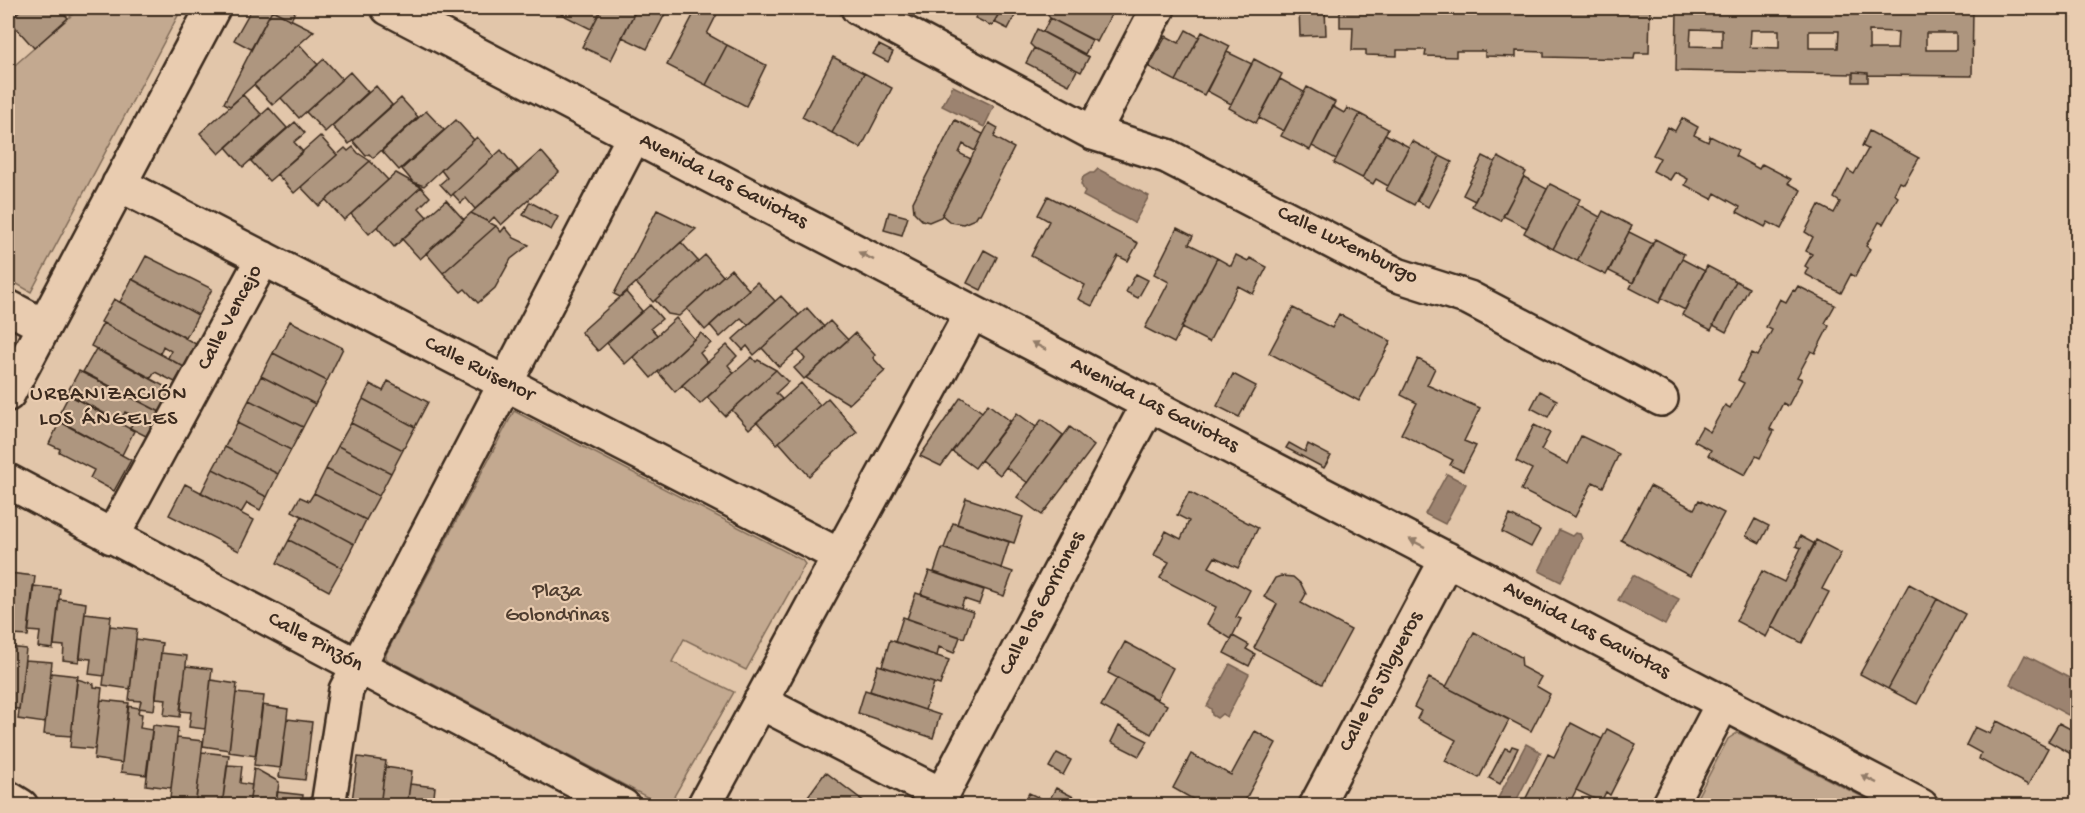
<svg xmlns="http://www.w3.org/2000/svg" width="2085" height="813" viewBox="0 0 2085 813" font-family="'Gochi Hand',sans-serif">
  <rect width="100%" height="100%" fill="#e2c6aa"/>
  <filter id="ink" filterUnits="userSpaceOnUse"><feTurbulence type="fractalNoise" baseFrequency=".0167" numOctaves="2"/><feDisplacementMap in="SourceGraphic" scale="12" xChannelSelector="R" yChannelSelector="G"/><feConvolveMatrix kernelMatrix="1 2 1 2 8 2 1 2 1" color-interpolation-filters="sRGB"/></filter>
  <g filter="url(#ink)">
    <path fill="#c3a990" stroke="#7f6a57" stroke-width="1.5" d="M80 8H182L31 292 8 279V71Z
      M514 411 802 560 805 564 746 670 684 639 672 662 734 692 669 805H662L389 661 386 658V654Z
      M1737 733 1741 734 1878 805H1693L1728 739Z"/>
    <path fill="#9c836f" stroke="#755f4f" stroke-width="1.5" d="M953 86 994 106 984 127 942 106Z
      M1098 169 1149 196 1134 223 1083 196 1085 192 1081 184 1083 177 1090 173H1094Z
      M1447 474 1466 484 1445 524 1425 514Z
      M1559 530 1572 536 1575 533 1580 534 1582 539 1561 582 1539 571Z
      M1633 575 1679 599 1665 625 1618 600Z
      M2025 655 2077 682V697L2068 715 2010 684Z
      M1230 664 1249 674 1227 717 1222 714 1217 718 1212 715 1211 709 1207 706Z
      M1526 744 1541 752 1514 805H1499L1495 804Z"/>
    <path fill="#ae967f" stroke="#3b2a1e" stroke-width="1.5" fill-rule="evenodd" d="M8 8H23L8 21Z
      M23 8H59L68 18 34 48 9 20Z
      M252 8H293L296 9 291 20 272 10 251 49 234 40Z
      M564 8H602L591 29 561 14Z
      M602 8H637L611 60 582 47Z
      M637 8H668L647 49 622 37Z
      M697 8H720L707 34 727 45 706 85 667 65Z
      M981 8H1002L992 26 975 18Z
      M1002 8H1019L1008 29 994 22Z
      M1049 8H1110L1114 9 1097 42 1050 18 1046 13Z
      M1299 8H1325L1326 35 1300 36Z
      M1340 8H1635L1650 9 1649 53H1635L1634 59 1544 57V52L1516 51V57L1485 56V51H1456V57L1425 56 1426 50H1397V56L1366 55V50H1352L1353 27H1340Z
      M1677 8 1973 9 1972 76 1868 75V73L1853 72V74L1676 71ZM1691 29 1722 30V47L1690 46ZM1751 30H1779V48L1750 47ZM1809 31H1839L1838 48H1809ZM1869 31 1898 32 1897 49H1869ZM1926 33H1956V50H1926Z
      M272 10 314 31 230 106 224 103Z
      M1050 18 1092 40 1085 54 1043 32Z
      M1037 29 1089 57 1081 72 1034 48 1030 44Z
      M1186 30 1199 37 1176 81 1149 67 1166 36 1179 43Z
      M1202 32 1230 46 1204 95 1176 81Z
      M299 44 318 65 273 105 254 85Z
      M727 45 766 65 746 106 706 85Z
      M879 45 893 52 888 62 873 54Z
      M1034 48 1077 70 1069 85 1026 63Z
      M1227 52 1252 64 1231 104 1207 91Z
      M833 57 864 73 832 133 802 117Z
      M324 59 342 79 299 118 281 98Z
      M1254 59 1282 74 1256 123 1229 108Z
      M350 72 368 92 325 132 306 112Z
      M1853 72 1868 73V82H1853Z
      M864 73 892 88 861 148 832 133Z
      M1280 79 1304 92 1284 131 1259 118Z
      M376 86 392 105 349 144 332 126Z
      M1307 87 1335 102 1310 150 1281 136Z
      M243 95 262 115 219 154 200 133Z
      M401 98 418 117 373 158 369 154 366 156 353 141Z
      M1332 106 1344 113 1347 108 1360 114 1336 159 1312 146Z
      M269 108 287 128 243 167 226 147Z
      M426 111 444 130 399 170 382 151Z
      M1360 114 1388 129 1362 178 1334 163Z
      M1682 118 1698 127 1694 135 1708 142 1710 136 1738 150 1735 156 1759 169 1762 164 1791 179 1788 183 1801 190 1781 229 1768 222 1765 227 1737 212 1740 207 1715 193 1712 199 1685 185 1688 179 1675 172 1670 180 1653 171 1660 158 1653 155 1668 127 1675 131Z
      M456 120 474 140 424 186 413 182 402 169Z
      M955 120 983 134 975 151 963 144 959 153 971 159 941 217 929 222 922 220 914 212 913 202Z
      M295 122 305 133 294 142 303 152 269 181 251 161Z
      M989 123 998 128 994 137 1014 148 980 214H978L975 219 963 224 950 222 942 215Z
      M1869 131 1919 158 1904 184 1900 182 1894 194 1898 197 1883 224 1879 222 1866 246 1870 249 1855 277 1851 274 1841 293 1805 274 1808 268 1805 266 1812 254 1806 251 1813 237 1805 232 1819 205 1834 213 1840 202 1834 198 1848 170 1854 174 1868 149 1862 146Z
      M1385 134 1409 147 1388 186 1376 179 1373 184 1362 178Z
      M320 136 337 155 294 193 277 174Z
      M477 137 494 156 451 196 440 184 447 178 441 170Z
      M1412 141 1440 156 1414 205 1386 190Z
      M353 147 358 153 370 161 319 206 301 187 345 148 348 151Z
      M501 150 518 170 475 209 466 198 461 203 453 194Z
      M541 151 559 172 501 225 494 217 489 222 471 213Z
      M1440 156 1452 162 1428 207 1417 201Z
      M1483 156 1495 162 1475 201 1463 195Z
      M1498 157 1526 172 1501 221 1472 206Z
      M370 161 388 180 344 220 326 200Z
      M396 173 421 187 369 234 351 214Z
      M1524 177 1547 189 1527 228 1503 216Z
      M1550 184 1580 199 1553 249 1524 233Z
      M421 187 430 197 419 208 427 217 394 247 377 227Z
      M1048 196 1138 243 1128 261 1118 256 1092 306 1078 299 1085 285 1031 256 1049 221 1038 215Z
      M446 200 464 220 420 259 402 239Z
      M530 202 558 217 551 230 523 215Z
      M1577 204 1600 217 1577 261 1553 249Z
      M657 210 696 229 620 297 614 294Z
      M1603 211 1632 226 1606 275 1577 261Z
      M889 212 908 217 902 235 884 230Z
      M471 213 496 226 443 273 426 253Z
      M496 226 501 232 505 227 514 238 529 245 511 259 495 288 478 303 465 289 461 292 443 273Z
      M1177 228 1193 236 1189 244 1217 258 1174 343 1145 328 1169 282 1154 274Z
      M1629 232 1653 244 1633 283 1609 271Z
      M1655 239 1684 254 1659 303 1630 288Z
      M681 242 698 261 653 302 636 283Z
      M984 250 997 257 981 290 967 283Z
      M705 255 723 276 679 316 668 314 655 300Z
      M1236 255 1248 261 1250 258 1267 267 1253 294 1238 286 1209 342 1181 328 1217 258 1231 266Z
      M146 256 212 289 198 315 133 280Z
      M1682 259 1705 271 1685 310 1661 298Z
      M1707 266 1736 281 1711 330 1682 315Z
      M731 269 749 290 705 330 687 309Z
      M1136 274 1148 280 1138 298 1126 292Z
      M132 279 198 315 186 338 120 302Z
      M1736 281 1749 288 1726 332 1713 325Z
      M757 282 775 301 748 325 741 318 720 337 710 325Z
      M1798 286 1835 305 1825 323 1829 326 1815 353 1811 351 1797 377 1802 379 1788 406 1783 403 1770 429 1774 431 1760 458 1756 456 1745 475 1708 455 1711 450 1694 441 1702 427 1710 432 1725 405 1730 408 1744 383 1738 380 1752 353 1758 356 1772 330 1766 327 1780 299 1786 302 1793 290 1795 291Z
      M626 292 642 311 598 351 581 332Z
      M781 296 799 315 754 355 747 346 743 350 733 339Z
      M114 299 196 344 184 367 168 358 171 351 163 346 160 354 101 322Z
      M650 305 662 319 651 328 657 335 625 364 607 343Z
      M807 308 824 327 779 367 762 348Z
      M1293 308 1332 328 1339 314 1391 341 1359 401 1269 353Z
      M676 318 694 339 651 378 633 357Z
      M290 321 343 348 327 381 273 353Z
      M830 321 848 340 804 379 794 368 805 359 798 350Z
      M103 323 184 367 175 382 155 372 151 378 91 346Z
      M701 333 711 343 700 353 707 362 675 392 658 372Z
      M855 333 875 355 873 358 885 371 849 404 806 378Z
      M727 345 737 356 728 365 734 373 700 404 682 385Z
      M96 349 171 390 160 412 83 372Z
      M273 353 327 381 315 404 261 376Z
      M752 357 756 362 758 360 776 370 725 416 707 397Z
      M1418 359 1435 368 1427 385 1480 408 1464 441 1476 446 1463 471 1450 465 1453 460 1401 434 1417 403 1401 395Z
      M776 370 788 382 776 393 782 399 749 429 732 410Z
      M79 371 160 412 146 436 130 428 136 417 125 412 120 422 67 393Z
      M1233 374 1256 386 1239 417 1217 406Z
      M261 376 315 404 303 427 249 400Z
      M388 381 428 402 415 427 363 399 370 384 383 391Z
      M801 383 820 405 777 444 757 422Z
      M1540 391 1557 400 1548 417 1531 408Z
      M69 395 134 431 122 455 56 420Z
      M961 397 982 412 941 466 920 456Z
      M828 398 857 432 809 476 779 442Z
      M363 399 415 427 403 450 351 423Z
      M249 400 303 427 291 450 237 423Z
      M988 404 1010 421 975 468 952 451Z
      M1017 413 1036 427 1000 475 981 460Z
      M1042 419 1063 435 1028 483 1006 467Z
      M60 421 131 460 114 491 90 478 94 470 59 452 60 449 49 444Z
      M237 423 291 450 278 474 225 447Z
      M351 423 403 450 391 473 338 446Z
      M1534 425 1550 433 1541 450 1568 464 1581 436 1619 454 1603 487 1593 482 1575 517 1521 490 1532 469 1516 461Z
      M1070 427 1094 446 1042 515 1017 497Z
      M1289 443 1305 452 1308 444 1331 456 1324 468 1286 448Z
      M338 446 391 473 379 496 326 469Z
      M225 447 278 474 267 497 213 469Z
      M213 469 267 497 260 510 247 503 241 513 201 493Z
      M326 469 379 496 366 520 314 493Z
      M185 484 254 520 239 551 169 515Z
      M1650 486 1694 509 1699 500 1724 513 1690 576 1621 540Z
      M1189 492 1258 528 1238 568 1215 557 1209 567 1250 590 1236 617 1241 619 1231 639 1207 624 1216 607 1160 578 1169 562 1154 555 1166 531 1181 539 1189 521 1177 515Z
      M314 493 366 520 354 544 292 511 300 497 309 501Z
      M966 498 1023 517 1014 543 957 524Z
      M1510 515 1540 530 1531 547 1502 532Z
      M302 516 354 544 342 568 289 540Z
      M1755 519 1769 526 1760 543 1746 536Z
      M953 523 1009 542 1001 568 944 548Z
      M1800 536 1815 544 1766 637 1736 621 1762 571 1784 582 1801 548 1796 546Z
      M289 540 342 568 329 591 277 563Z
      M1816 540 1841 553 1822 589 1829 592 1802 643 1771 627Z
      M942 548 1013 572 1004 596 934 572Z
      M929 571 984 590 979 604 964 599 961 608 921 594Z
      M9 573 35 576 28 636 13 635 15 619 8 618Z
      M1281 576 1293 577 1301 584 1306 594 1301 603 1351 630 1322 684 1254 648 1277 604 1264 597 1275 578Z
      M1909 584 1937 599 1888 689 1860 674Z
      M33 586 60 589 53 649 38 647 40 632 28 631Z
      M916 593 973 612 964 638 907 619Z
      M59 599 86 603 79 662 63 660 64 646 54 645Z
      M1937 599 1965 614 1917 704 1888 689Z
      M85 613 111 616 104 676 89 674 91 659 80 658Z
      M903 617 960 637 954 653 939 647 937 656 895 642Z
      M110 626 137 629 130 689 103 685Z
      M1474 632 1521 657 1522 667 1541 677 1536 686 1550 694 1531 731 1446 687Z
      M1233 636 1249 645 1246 649 1255 654 1249 666 1224 653Z
      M136 639 162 643 154 710 139 708 141 701 129 700Z
      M890 640 949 660 940 685 882 666Z
      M1125 642 1173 668 1157 699 1108 673Z
      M8 647 26 649 19 709 8 708Z
      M161 653 187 656 180 717 164 715 166 699 156 698Z
      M25 660 52 662 45 723 18 719Z
      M878 665 934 683 925 710 870 691Z
      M186 666 212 669 205 729 189 727 191 712 180 711Z
      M51 673 78 676 71 736 44 734Z
      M1117 678 1167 705 1151 734 1101 706Z
      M1429 678 1509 720 1479 778 1445 761 1456 740 1417 719 1421 711 1414 707Z
      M77 679 94 684V687L102 688 95 749 70 747Z
      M211 680 237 684 229 750 203 746Z
      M865 690 940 715 933 738 858 713Z
      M236 693 264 696 256 756 229 752Z
      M101 700 129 703 122 763 94 759Z
      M262 705 288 709 281 768 254 765Z
      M128 706 139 708 138 713 142 714 140 728 152 730 146 775 121 772Z
      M287 719 312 722 305 780 279 777Z
      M1997 721 2048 748 2028 785 1979 759 1981 753 1966 745 1975 727 1990 734Z
      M1571 723 1602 739 1568 806H1537L1525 800 1548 754 1554 757Z
      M2059 723 2078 733V743L2071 754 2048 741Z
      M153 725 178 728 171 788 146 785Z
      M1119 726 1148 741 1139 756 1111 742Z
      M1607 729 1636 744 1610 795 1606 792 1601 802 1576 790Z
      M1255 731 1276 743 1242 806H1205L1173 788 1191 754 1231 775Z
      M177 738 203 741 196 801 170 798Z
      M1512 746 1518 748 1500 784 1489 778 1505 748 1510 750Z
      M202 752 229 755 222 806H195Z
      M1057 753 1071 760 1063 775 1049 767Z
      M358 757 386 761 380 806H364V803L352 801Z
      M227 765 242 766 240 783 252 785 249 806H222Z
      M385 767 412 771 407 806H380Z
      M254 768 279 782 276 806H249Z
      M825 773 828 774 870 806H822L808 796Z
      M410 784 435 787 433 806H407Z
      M1056 788 1091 806H1022L1029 793 1048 802Z
      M277 792 303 795 302 806H276Z
      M434 796 460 800 459 806H433Z"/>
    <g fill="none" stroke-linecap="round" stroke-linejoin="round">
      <defs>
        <path id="minor" d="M388 8 1921 806
          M858 8 1093 133 1167 156 1397 275 1469 298 1661 399
          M1093 133 1158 8
          M119 184 840 556
          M8 307 44 326
          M8 394 213 8
          M8 481 623 806
          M112 537 263 258
          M760 702 942 795
          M8 798 21 806
          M328 806 346 690 634 136
          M704 806 972 312
          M936 806 1149 403
          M1316 806 1447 559
          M1669 806 1723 703"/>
      </defs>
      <use href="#minor" stroke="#3b2a1e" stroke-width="38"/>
      <use href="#minor" stroke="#e9ccb0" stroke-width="33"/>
    </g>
    <defs><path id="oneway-solid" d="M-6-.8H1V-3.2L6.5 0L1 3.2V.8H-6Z" transform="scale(1.5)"/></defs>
    <g fill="#927b67">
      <use href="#oneway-solid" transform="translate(866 256) rotate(-153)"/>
      <use href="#oneway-solid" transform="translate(1039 346) rotate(-153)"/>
      <use href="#oneway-solid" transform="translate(1417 543) rotate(-153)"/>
      <use href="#oneway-solid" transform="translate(1869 779) rotate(-153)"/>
    </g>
  </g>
  <g text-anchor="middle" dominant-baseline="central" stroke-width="4.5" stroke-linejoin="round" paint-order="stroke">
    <g font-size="21" fill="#3b2a1e" stroke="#e9ccb0">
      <text transform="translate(723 182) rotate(27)">Avenida Las Gaviotas</text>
      <text transform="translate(1347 246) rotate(26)">Calle Luxemburgo</text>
      <text transform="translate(231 318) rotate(-62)">Calle Vencejo</text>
      <text transform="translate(479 370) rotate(27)">Calle Ruisenor</text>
      <text transform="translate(1154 406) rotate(27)">Avenida Las Gaviotas</text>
      <text transform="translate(1043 604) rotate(-62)">Calle los Gorriones</text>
      <text transform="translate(1586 631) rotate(28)">Avenida Las Gaviotas</text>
      <text transform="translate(315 643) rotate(28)">Calle Pinzón</text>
      <text transform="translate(1382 682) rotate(-62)">Calle los Jilgueros</text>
    </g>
    <g font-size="21" fill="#4f3d2f" stroke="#e9ccb0">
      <text x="557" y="592">Plaza<tspan x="557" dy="24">Golondrinas</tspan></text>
    </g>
    <g font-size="22" letter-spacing="1.5" fill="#3b2a1e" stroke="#e9ccb0">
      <text x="109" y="395">URBANIZACIÓN<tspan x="109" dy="25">LOS ÁNGELES</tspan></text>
    </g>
  </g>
  <rect width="2085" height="813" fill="none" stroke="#e9ccb0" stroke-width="30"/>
  <rect x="15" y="15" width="2055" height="783" fill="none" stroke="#3b2a1e" stroke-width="2" filter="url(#ink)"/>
</svg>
